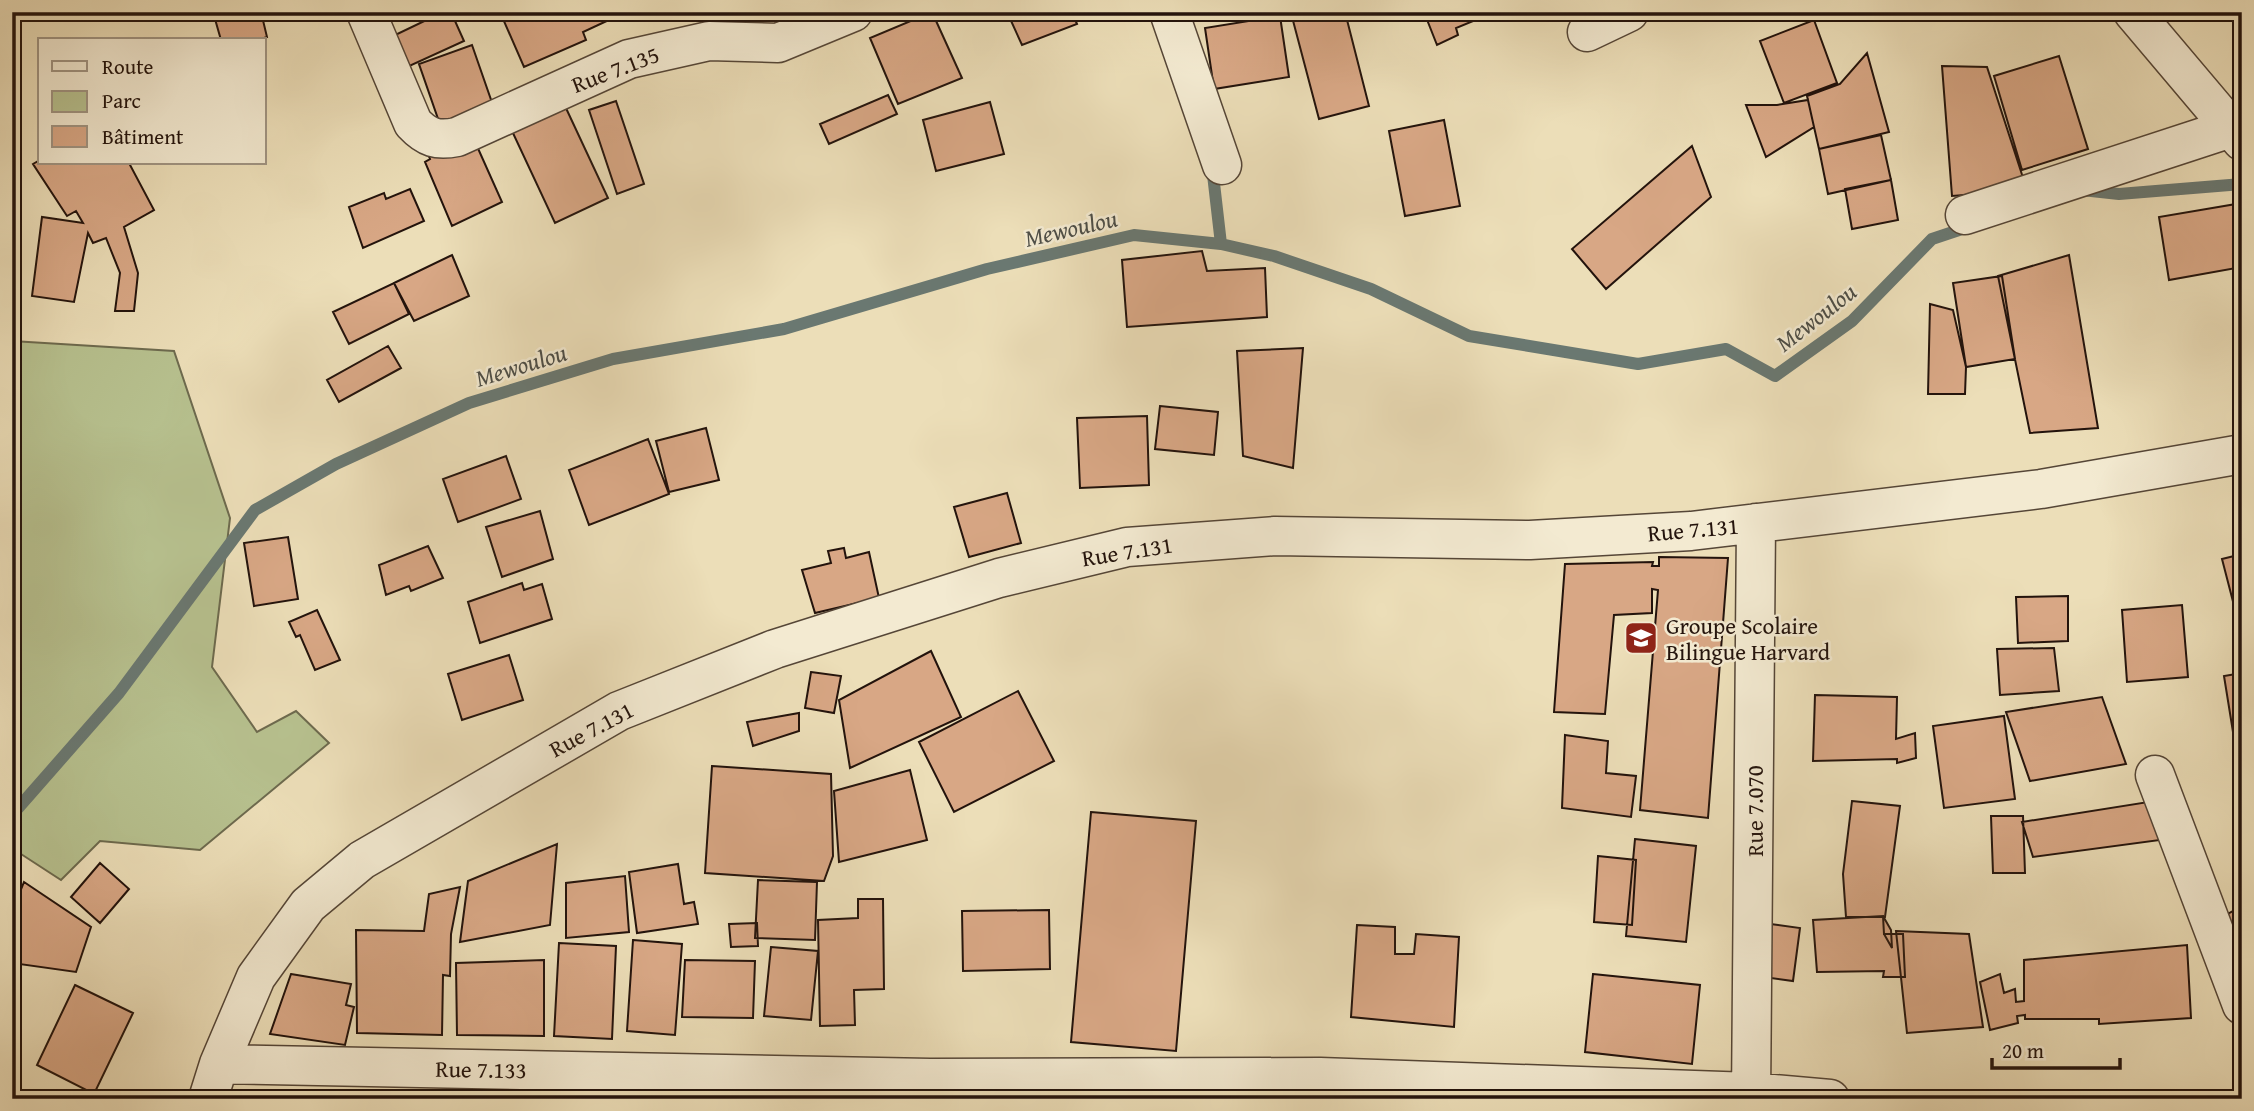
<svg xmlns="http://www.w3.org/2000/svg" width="2254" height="1111" viewBox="0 0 2254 1111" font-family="'Gentium Book Plus',serif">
  <rect width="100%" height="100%" fill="#ecdeb8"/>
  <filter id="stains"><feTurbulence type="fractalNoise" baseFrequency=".00286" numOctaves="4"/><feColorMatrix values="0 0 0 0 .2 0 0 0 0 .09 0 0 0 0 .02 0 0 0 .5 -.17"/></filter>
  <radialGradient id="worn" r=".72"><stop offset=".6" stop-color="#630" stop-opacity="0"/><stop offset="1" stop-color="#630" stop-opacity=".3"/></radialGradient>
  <path fill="#b7c18f" stroke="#6d6a4e" stroke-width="2" d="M12 341 174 351 230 518 212 667 257 732 296 711 329 743 200 850 100 841 61 880 21 854 12 867Z"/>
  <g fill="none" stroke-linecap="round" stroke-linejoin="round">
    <path stroke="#6a7871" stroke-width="12" d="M1212 166 1221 244
      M2082 190 2119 194 2242 184
      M12 815 119 693 255 510 336 464 469 403 613 359 784 329 987 269 1134 235 1221 244 1274 256 1371 289 1469 336 1638 364 1726 349 1775 376 1852 321 1932 239 1971 226"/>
  </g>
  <path fill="#d8a785" stroke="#23130c" stroke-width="2" d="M213 12H261L267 37 258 40H221Z
    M390 12H408L394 20Z
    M443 12H451L464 41 405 68 391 37Z
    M500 12H626L583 32 586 40 524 67Z
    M749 12H779L754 25Z
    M932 12 962 78 898 104 870 38Z
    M1007 12H1072L1077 24 1022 45Z
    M1345 12 1369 106 1319 119 1291 13Z
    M1424 12H1490V14L1456 28 1458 35 1437 45Z
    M1497 12H1518L1499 18Z
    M1280 16 1289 77 1214 89 1205 28Z
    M1814 20 1837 83 1784 103 1760 41Z
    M472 45 497 117 444 136 419 64Z
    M1867 53 1889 132 1819 149 1807 96 1840 84Z
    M2059 56 2088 149 2022 170 1994 76Z
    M1942 66 1987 67 2027 190 1952 196Z
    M888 95 897 114 829 144 820 124Z
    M1808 100 1814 127 1766 157 1746 105H1777Z
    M616 101 644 184 617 194 589 110Z
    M990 102 1004 154 936 171 923 120Z
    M565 106 608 198 555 223 512 131Z
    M1444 120 1460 206 1405 216 1389 131Z
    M472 135 502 202 452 226 425 162 430 159 428 154Z
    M1881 135 1891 180 1828 194 1819 149Z
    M1692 146 1711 197 1606 289 1572 249Z
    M40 160V163H129L154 210 124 227 138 273 134 311H115L120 273 106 238 93 243 88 233 74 302 32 296 42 217 83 223 76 211 67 216 33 164Z
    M1891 180 1898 220 1852 229 1845 189Z
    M410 189 424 221 363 248 349 207 384 193 386 199Z
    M2242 203V267L2169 280 2159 217Z
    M1202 251 1207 271 1265 268 1267 317 1127 327 1122 260Z
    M452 255 469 296 414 321 394 283Z
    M2069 255 2098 428 2030 433 1998 276Z
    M2002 276 2015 359 1966 367 1953 283Z
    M394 283 409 314 349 344 333 312Z
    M1930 304 1953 310 1966 367 1965 394H1928Z
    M388 346 401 368 339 402 327 380Z
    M1303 348 1293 468 1243 456 1237 351Z
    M1160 406 1218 412 1214 455 1155 449Z
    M1147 416 1149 485 1080 488 1077 418Z
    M706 428 719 480 669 492 656 441Z
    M648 439 669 494 589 525 569 470Z
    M506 456 521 499 458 522 443 479Z
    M1007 493 1021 543 969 557 954 507Z
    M540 511 553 559 502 577 486 527Z
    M288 537 298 599 254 606 244 543Z
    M428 546 443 578 411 591 409 586 386 595 379 565Z
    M844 548 846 558 869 552 879 598 815 613 802 570 831 563 828 551Z
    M2242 554V616L2237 617 2222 559Z
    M1659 557 1728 558 1708 818 1640 810 1658 590 1652 589V613L1614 615 1605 714 1554 712 1565 564 1653 562 1652 566H1659Z
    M522 583 524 590 542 584 552 619 480 643 468 602Z
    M2068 596V641L2018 643 2016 597Z
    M2182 605 2188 677 2127 682 2122 610Z
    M317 610 340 660 315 670 300 635 296 637 289 622Z
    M2054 648 2059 691 2000 695 1997 649Z
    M931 651 961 717 850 768 839 700Z
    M509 655 523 700 462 720 448 674Z
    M811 672 841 676 834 713 805 708Z
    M2242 673V762L2238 763 2224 676Z
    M1018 691 1054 761 954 812 919 742Z
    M1815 695 1897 697 1896 739 1915 733 1916 758 1897 763V759L1813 761Z
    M2102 697 2126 764 2030 781 2006 712Z
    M799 713V731L753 746 747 722Z
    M2004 716 2015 799 1944 808 1933 726Z
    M1565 735 1608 741 1606 773 1636 776 1631 817 1562 808Z
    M712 766 831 774 833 856 824 881 705 873Z
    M910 770 927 840 839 862 834 791Z
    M1852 801 1900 806 1885 917H1846L1843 874Z
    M2148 802 2160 840 2033 857 2022 822Z
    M1091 812 1196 821 1176 1051 1071 1042Z
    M1991 816H2023L2025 873H1993Z
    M1635 839 1696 846 1686 942 1626 936Z
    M557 844 550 925 460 942 468 881Z
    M1598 856 1636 860 1632 925 1594 922Z
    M100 863 129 889 100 923 71 897Z
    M678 864 684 904 694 902 698 924 637 933 629 872Z
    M625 876 629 932 566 938V883Z
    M758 880 817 882 815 940 755 938Z
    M24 882 91 927 76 972 12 963V912Z
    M460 887 451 934 450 976 443 975 442 1035 357 1033 356 930 424 931 429 894Z
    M858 899H883L884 989 854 990 855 1025 820 1026 818 920 858 918Z
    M2242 906V957L2226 915Z
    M1049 910 1050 969 963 971 962 911Z
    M1883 916 1884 934H1903L1905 977H1883L1884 971 1817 972 1813 920Z
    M1883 916 1891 930 1892 948 1884 934Z
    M757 923 758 946 731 947 729 924Z
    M1763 923 1800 928 1793 981 1756 976Z
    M1357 925 1395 927V954H1414L1416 934 1459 937 1454 1027 1351 1017Z
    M1896 931 1969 934 1983 1027 1907 1033Z
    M633 940 682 944 675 1035 627 1031Z
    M559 943 616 946 612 1039 554 1036Z
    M2187 945 2191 1018 2099 1024V1019H2025V1015L2017 1016 2018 1023 1990 1030 1980 982 2000 974 2004 993 2015 989 2016 1002 2024 1001V960Z
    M771 947 818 951 811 1020 764 1016Z
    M544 960V1036L457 1035 456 963Z
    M685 960 755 961 753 1018 682 1017Z
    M291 974 351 984 346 1005 354 1007 345 1045 270 1034Z
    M1593 974 1700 985 1692 1064 1585 1052Z
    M75 985 133 1013 94 1094 37 1065Z
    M76 1094 123 1099H75Z
    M386 1097 471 1099H386Z"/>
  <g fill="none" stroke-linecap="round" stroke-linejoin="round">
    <defs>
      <path id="street" d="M366 12 413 123C427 138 437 141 457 137L629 59 709 41 778 43 853 12
        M1169 12 1222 165
        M2133 12 2242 141
        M1587 32 1629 12
        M1965 215 2231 128
        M2155 775 2242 1005
        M219 1064 930 1078 1320 1077 1751 1092 1830 1099
        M208 1099 219 1064 256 977 308 905 362 860 619 711 775 649 999 578 1127 547 1275 536 1530 540 1691 531 2041 489 2242 454
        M1751 1099 1756 523"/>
    </defs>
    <use href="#street" stroke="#554637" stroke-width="41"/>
    <use href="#street" stroke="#f3ead1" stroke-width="38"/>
  </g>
  <defs>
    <symbol id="school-square" viewBox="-11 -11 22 22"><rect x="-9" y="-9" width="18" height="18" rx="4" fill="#8f2418" stroke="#f3ead1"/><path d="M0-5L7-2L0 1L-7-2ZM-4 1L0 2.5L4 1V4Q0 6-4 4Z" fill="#fff"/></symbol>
  </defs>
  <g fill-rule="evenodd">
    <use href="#school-square" x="1622" y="619" width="38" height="38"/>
  </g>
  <g text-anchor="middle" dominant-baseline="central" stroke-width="5" stroke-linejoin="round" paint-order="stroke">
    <g font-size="23" fill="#23130c" stroke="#f3ead1">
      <text transform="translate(615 69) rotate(-21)">Rue 7.135</text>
      <text transform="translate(1693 529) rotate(-5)">Rue 7.131</text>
      <text transform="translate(1127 551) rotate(-9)">Rue 7.131</text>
      <text transform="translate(591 729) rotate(-28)">Rue 7.131</text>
      <text transform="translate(1754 811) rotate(-90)">Rue 7.070</text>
      <text transform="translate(481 1069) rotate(1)">Rue 7.133</text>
    </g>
    <g font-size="23" fill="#23130c" stroke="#f3ead1" text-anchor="start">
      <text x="1666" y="625">Groupe Scolaire<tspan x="1666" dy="26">Bilingue Harvard</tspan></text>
    </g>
    <g font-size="24" font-style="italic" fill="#4d4e47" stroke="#f3ead1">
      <text transform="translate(1071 228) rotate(-13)">Mewoulou</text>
      <text transform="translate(1816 317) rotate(-38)">Mewoulou</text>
      <text transform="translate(521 365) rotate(-17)">Mewoulou</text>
    </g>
  </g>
  <rect width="2254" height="1111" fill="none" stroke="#ecdeb8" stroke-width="42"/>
  <rect x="14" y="14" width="2226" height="1083" fill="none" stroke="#23130c" stroke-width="3.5"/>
  <rect x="21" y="21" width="2212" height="1069" fill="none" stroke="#23130c" stroke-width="2"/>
  <rect x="38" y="38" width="228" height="126" fill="#f3ead1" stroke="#a09482" stroke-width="2"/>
  <rect x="52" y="61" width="35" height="10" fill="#f3ead1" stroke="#a09482" stroke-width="2"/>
  <text x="102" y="74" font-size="21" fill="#23130c">Route</text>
  <rect x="52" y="91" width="35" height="21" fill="#b7c18f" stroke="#a09482" stroke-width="2"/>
  <text x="102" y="108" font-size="21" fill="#23130c">Parc</text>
  <rect x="52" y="126" width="35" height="21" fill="#d8a785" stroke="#a09482" stroke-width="2"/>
  <text x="102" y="144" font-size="21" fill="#23130c">Bâtiment</text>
  <path d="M1992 1058v10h128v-10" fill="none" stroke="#23130c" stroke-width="3.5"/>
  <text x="2002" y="1058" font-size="21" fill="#23130c" stroke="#f3ead1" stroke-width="5" paint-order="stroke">20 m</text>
  <rect width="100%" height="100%" filter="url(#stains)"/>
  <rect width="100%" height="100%" fill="url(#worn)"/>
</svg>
